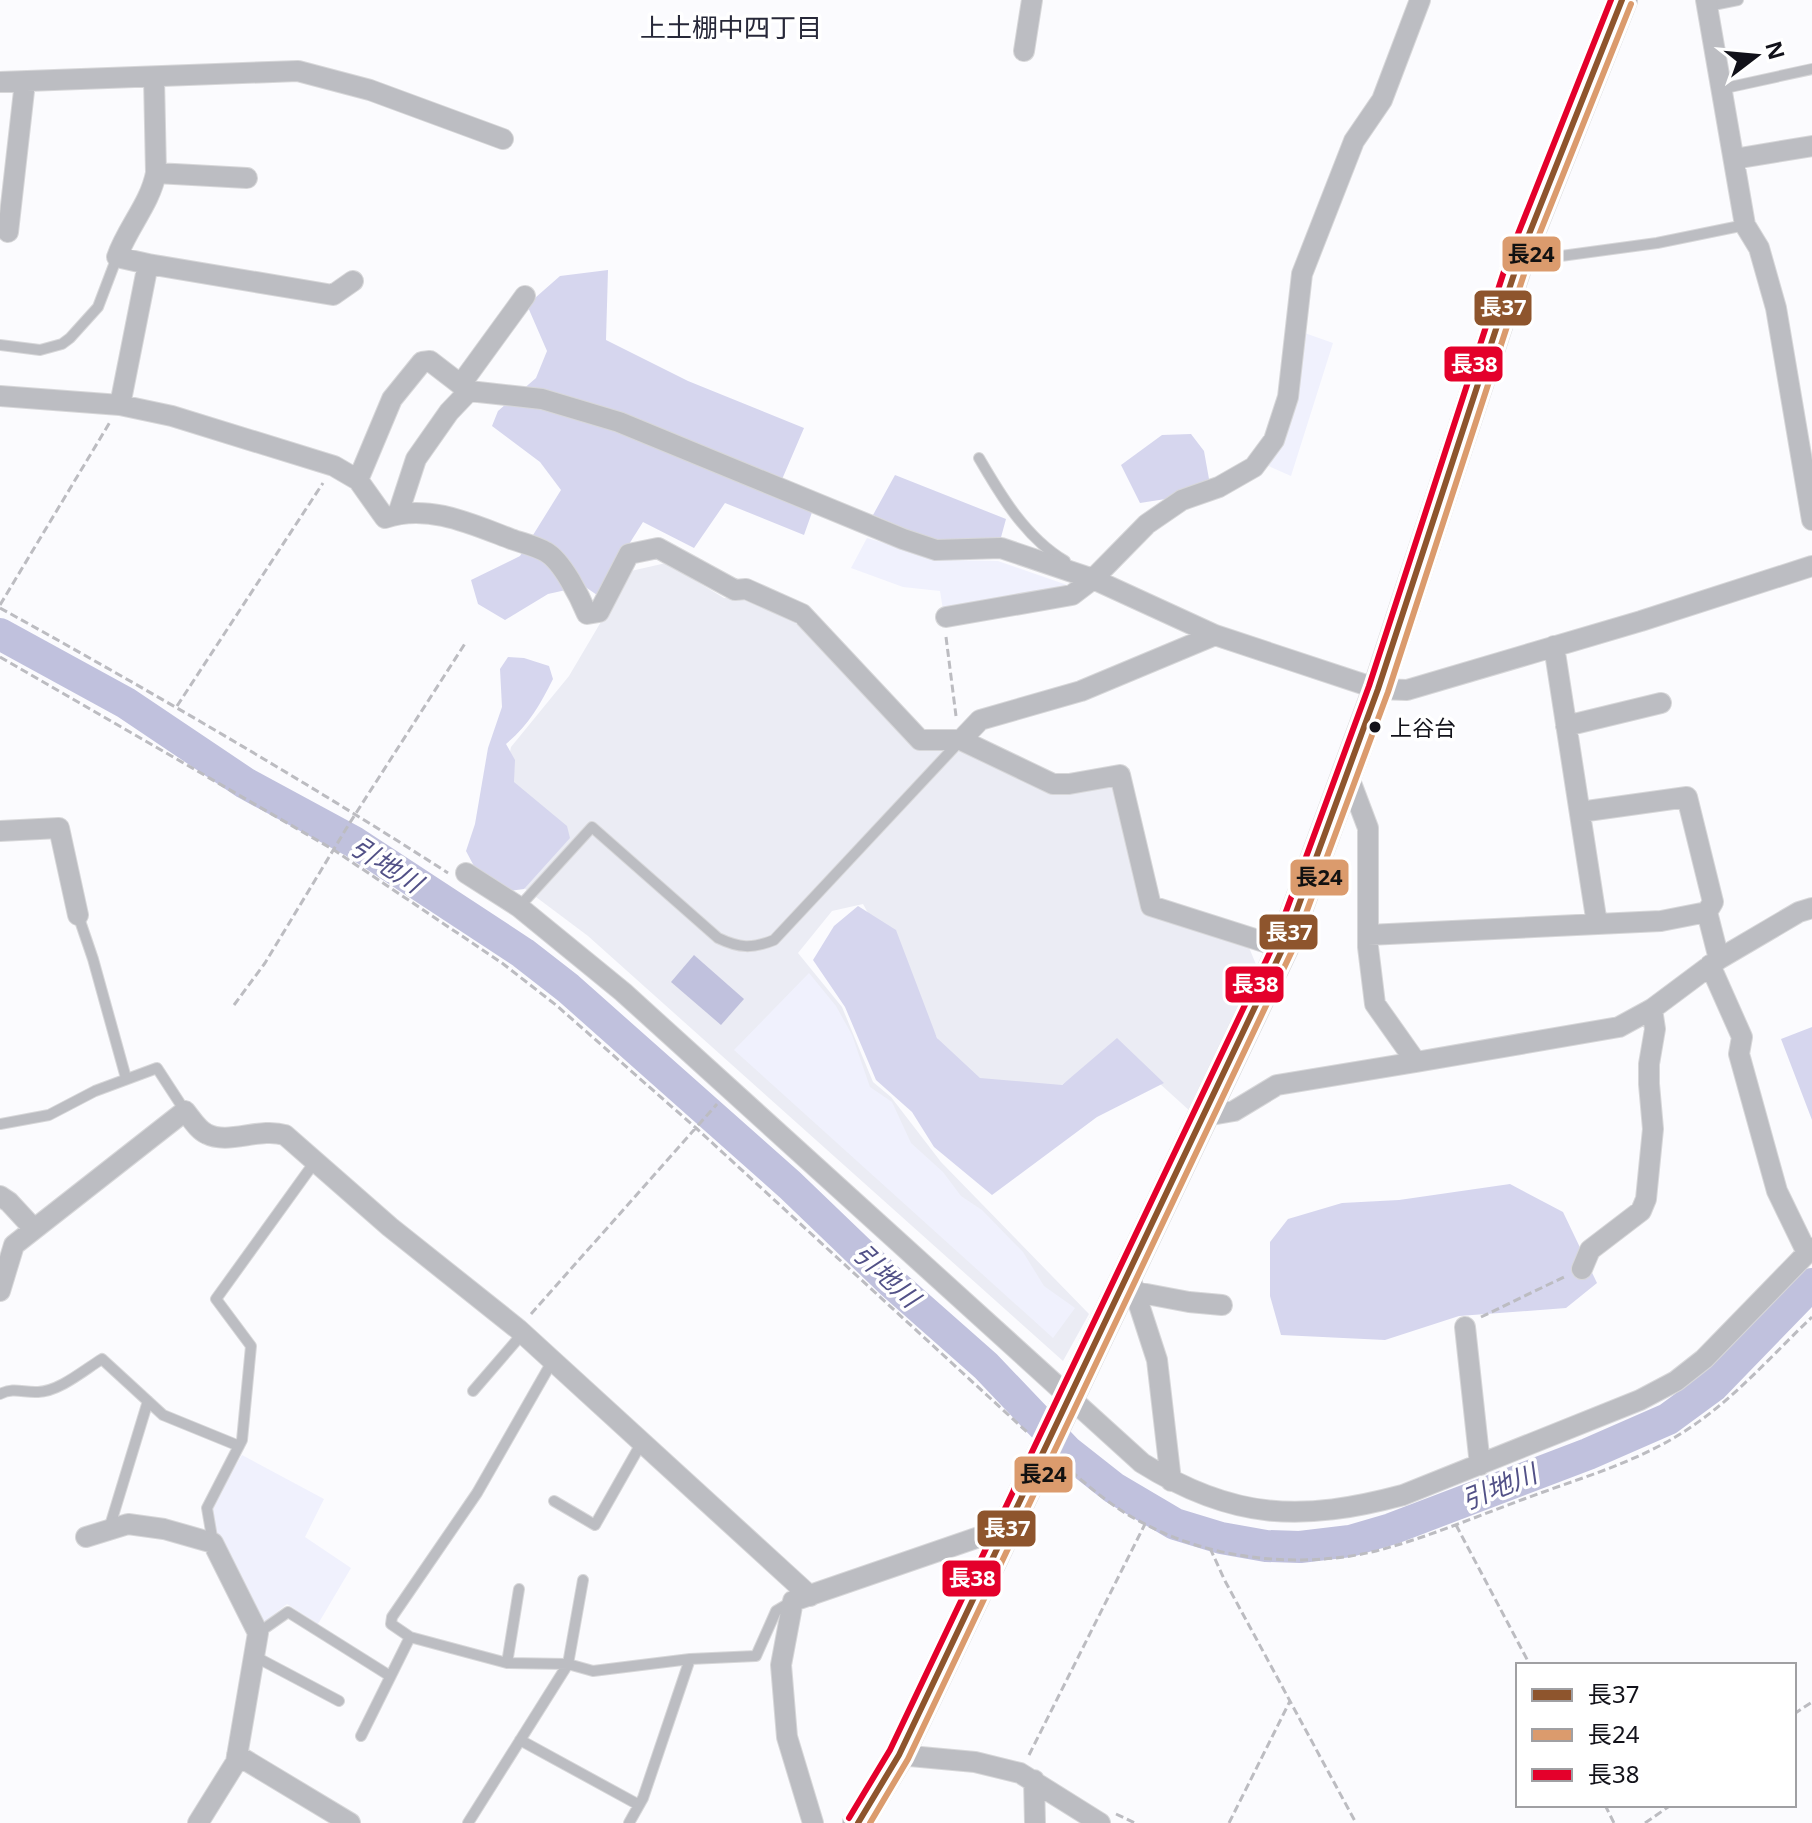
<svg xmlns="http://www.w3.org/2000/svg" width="1812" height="1823" viewBox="0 0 1812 1823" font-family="'Noto Sans','Noto Sans JP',sans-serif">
  <rect width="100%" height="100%" fill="#fbfbfe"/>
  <path fill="#ebecf4" d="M666 563 724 598H740L795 622 914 748 935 744 966 749 1046 792 1113 784 1147 908 1246 940 1257 967 1191 1112 1127 1054 1111 1049 1034 1105 974 1104 863 904 832 911 798 953 842 1007 873 1082 891 1097 941 1162 1089 1314 1063 1361 588 936 488 861 511 747 569 676 631 571Z"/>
  <path fill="#f0f1fd" d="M1299 331 1333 343 1291 476 1264 464Z
    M867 538 943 560 998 561 1070 586 943 610 940 591 903 587 851 568Z
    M809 973 836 1006 852 1035 870 1087 892 1102 911 1143 943 1172 961 1196 982 1210 1023 1252 1044 1286 1075 1308 1053 1338 734 1050Z
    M242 1455 324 1499 305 1537 351 1568 318 1624 287 1604 261 1625 217 1540 210 1508Z"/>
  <path fill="#d6d6ee" d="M608 270 606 340 688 381 804 428 780 484 816 501 804 535 725 503 694 548 643 522 597 595 584 586 548 594 505 620 478 604 471 580 520 556 561 490 540 462 492 426 498 411 536 378 547 351 527 305 560 276Z
    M1191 434 1204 451 1209 479 1172 498 1140 503 1121 465 1162 435Z
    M895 475 1006 519 1000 541 937 542 873 515Z
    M508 657 524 658 549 666 553 679C540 705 528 726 506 744L515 760 514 782 567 826 570 838 524 889 509 891 475 868 466 851 475 824 488 748 502 707 500 669Z
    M858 906 896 930 937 1038 980 1078 1062 1085 1117 1038 1164 1083 1097 1117 992 1195 934 1147 912 1112 876 1080 845 1007 813 960 834 926Z
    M1812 1027V1120L1781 1039Z
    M1510 1184 1563 1212 1597 1283 1566 1308 1459 1316 1385 1340 1281 1335 1270 1296V1242L1288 1219 1342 1203 1399 1200Z"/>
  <path fill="#c0c1dd" d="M694 955 744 999 721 1025 671 982Z"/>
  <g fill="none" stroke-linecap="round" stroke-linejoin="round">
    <path stroke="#c0c1dd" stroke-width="32" d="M0 634 126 703 245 783 354 842 523 953 568 988 790 1185 892 1283 986 1366 1067 1451 1114 1488 1175 1524 1221 1538 1266 1546 1300 1547 1350 1541 1391 1529 1588 1454 1668 1419 1713 1386 1812 1284"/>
    <defs>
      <path id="lane" d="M1708 6 1738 0
        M1721 89 1812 69
        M1524 261 1657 243 1745 225
        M0 345 40 350 62 344 70 338 98 307 117 257
        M979 458C1001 496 1026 538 1065 561
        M519 907 592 827 718 938C739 948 752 949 774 940L961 740
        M78 915 93 959 126 1078
        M0 1124 49 1115 95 1091 157 1068 185 1111
        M553 1360 477 1493 392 1617 391 1624 410 1637 507 1663 568 1664 593 1671 690 1659 756 1656 776 1611 791 1602
        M473 1391 523 1333
        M0 1394C14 1387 24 1393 38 1392 60 1391 84 1370 102 1359L163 1415 239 1446
        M554 1501 595 1525 642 1442
        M109 1529 148 1401
        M213 1543 207 1508 242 1440 251 1346 216 1299 314 1163
        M258 1633 288 1612 390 1676
        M254 1656 339 1701
        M507 1663 519 1589
        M361 1736 410 1637
        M520 1740 639 1805
        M468 1823 568 1664 583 1580
        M629 1823 643 1798 690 1659"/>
      <path id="street" d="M1706 0 1745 225 1759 248 1776 308 1812 520
        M1024 51 1032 0
        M154 78 156 173 247 178
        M0 82 298 71 370 90 503 139
        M1734 159 1812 146
        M8 232 25 82
        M148 264 117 257C127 228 150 204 156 173
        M461 384 525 296
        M0 396 120 405 172 416 334 466 358 480 385 518C427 503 472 524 511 539 522 543 536 546 546 552 562 561 580 597 587 614L599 612 629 554 658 548 735 590 746 589 802 614 920 740H961L1053 784H1069L1120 775 1151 906 1283 948
        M120 405 148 264 333 295 353 281
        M358 480 392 399 422 362 430 361 469 391 542 399 619 422 903 539 936 550 1001 548 1093 579 1215 635 1378 689 1407 690 1641 621 1812 566
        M398 514 416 459 449 412 469 391
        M946 617 1072 595 1093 579 1147 524 1182 500 1219 487 1254 467 1274 440 1288 397 1302 274 1354 141 1382 100 1420 0
        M1554 646 1597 924
        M1566 726 1661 703
        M961 740 980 720 1081 691 1215 635
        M1348 775 1368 828V947L1375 1004 1416 1062 1619 1027 1652 1009 1719 959 1799 912 1812 908
        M1580 812 1687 797 1713 902 1707 912
        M0 831 59 828 78 915
        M466 873 519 907 623 992 1142 1463C1233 1520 1302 1522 1403 1495L1640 1400 1676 1381 1704 1359 1812 1248
        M1368 935 1661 921 1707 912 1719 959
        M1710 965 1742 1037 1739 1054 1777 1191 1807 1253
        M1205 1116 1234 1111 1277 1085 1416 1062
        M0 1196 9 1202 34 1229
        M1582 1269 1590 1250 1641 1211 1646 1199 1653 1129 1649 1084V1064L1655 1029 1652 1009
        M1129 1274 1157 1360 1171 1481
        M0 1291 14 1245 185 1111C191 1118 198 1130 207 1134 228 1145 260 1127 285 1135L390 1227 518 1329 810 1596
        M1136 1292 1189 1302 1222 1305
        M1465 1327 1480 1465
        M86 1537 128 1524 164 1529 213 1543 258 1633 236 1762 198 1823
        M237 1755 350 1823
        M899 1755 975 1762 1020 1773 1100 1823
        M1034 1780 1035 1823
        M813 1823 787 1737 781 1665 793 1601 1008 1527"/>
      <path id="secondary" d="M858 1823 899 1755 1283 948 1378 689 1518 262 1622 0"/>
    </defs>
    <use href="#lane" stroke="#d7d7d9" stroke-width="12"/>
    <use href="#street" stroke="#d7d7d9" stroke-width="22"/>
    <use href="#secondary" stroke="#d7d7d9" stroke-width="32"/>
    <path stroke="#bcbcc1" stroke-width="3" stroke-dasharray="8 4" stroke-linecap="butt" d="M0 605 110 422
      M0 608C152 692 302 779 448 873
      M946 637 956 716
      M0 657 334 850 502 963 556 1005 696 1128 1027 1432
      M177 706 323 483
      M234 1005 265 963 349 824 466 642
      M531 1314 717 1104
      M1481 1317 1564 1277
      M1062 1463C1088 1486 1114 1509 1145 1524 1213 1560 1301 1569 1376 1551 1426 1538 1475 1517 1524 1499 1580 1478 1642 1461 1691 1427 1736 1397 1773 1354 1812 1317
      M1456 1525 1530 1665
      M1210 1548 1225 1581 1356 1823
      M1794 1714 1812 1702
      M1029 1755 1145 1524
      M1605 1805 1614 1823
      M1116 1814 1135 1823
      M1229 1823 1290 1701
      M1645 1823 1671 1805"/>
    <use href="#lane" stroke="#bcbdc2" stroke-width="10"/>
    <use href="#street" stroke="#bcbdc2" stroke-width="20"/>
    <use href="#secondary" stroke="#bbbbc2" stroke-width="30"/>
    <defs>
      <path id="bus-1" d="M858 1823 899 1755 1283 948 1378 689 1518 262 1622 0"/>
      <path id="bus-2" d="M870 1823 908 1759 1292 951 1388 692 1527 265 1631 4"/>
      <path id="bus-3" d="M849 1818 890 1750 1274 944 1369 686 1508 259 1611 0"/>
    </defs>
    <use href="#bus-1" stroke="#fff" stroke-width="12"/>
    <use href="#bus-2" stroke="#fff" stroke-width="12"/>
    <use href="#bus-3" stroke="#fff" stroke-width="12"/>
    <use href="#bus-1" stroke="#8e552d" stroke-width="6"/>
    <use href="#bus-2" stroke="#db9b6d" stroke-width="6"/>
    <use href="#bus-3" stroke="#e4002b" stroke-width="6"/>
  </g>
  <circle fill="#12121a" stroke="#fff" stroke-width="3" cx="1375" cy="727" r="7"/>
  <g text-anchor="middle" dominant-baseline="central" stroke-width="7" stroke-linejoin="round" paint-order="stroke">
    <g font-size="22" fill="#12121a" stroke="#fff" text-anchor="start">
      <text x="1390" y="727">上谷台</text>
    </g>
    <g font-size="26" fill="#272839" stroke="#fff">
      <text x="731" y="27">上土棚中四丁目</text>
    </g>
    <g font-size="26" font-style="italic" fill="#525187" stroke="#fff">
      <text transform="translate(387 864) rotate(33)">引地川</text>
      <text transform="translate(887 1275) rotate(43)">引地川</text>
      <text transform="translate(1499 1486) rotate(-22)">引地川</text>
    </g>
  </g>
  <g stroke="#fff" stroke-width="3">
    <rect x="1501" y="235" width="61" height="38" rx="8" fill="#db9b6d"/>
    <rect x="1473" y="289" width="60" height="38" rx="8" fill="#8e552d"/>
    <rect x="1443" y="345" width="61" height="38" rx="8" fill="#e4002b"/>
    <rect x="1289" y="858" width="61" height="39" rx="8" fill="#db9b6d"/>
    <rect x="1258" y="913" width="61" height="38" rx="8" fill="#8e552d"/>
    <rect x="1224" y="965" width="61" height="39" rx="8" fill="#e4002b"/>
    <rect x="1013" y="1455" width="61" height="39" rx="8" fill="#db9b6d"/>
    <rect x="976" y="1509" width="61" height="39" rx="8" fill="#8e552d"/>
    <rect x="941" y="1559" width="61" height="39" rx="8" fill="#e4002b"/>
  </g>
  <g font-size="22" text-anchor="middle" font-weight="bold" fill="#fff">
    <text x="1503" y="315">長37</text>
    <text x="1474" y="372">長38</text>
    <text x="1289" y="940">長37</text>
    <text x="1255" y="992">長38</text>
    <text x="1007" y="1536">長37</text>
    <text x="972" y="1586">長38</text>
  </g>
  <g font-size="22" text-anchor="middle" font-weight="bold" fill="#111">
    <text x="1531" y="262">長24</text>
    <text x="1319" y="885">長24</text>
    <text x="1043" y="1482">長24</text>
  </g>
  <rect x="1516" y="1663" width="280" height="144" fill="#ffffff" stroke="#a0a0a3" stroke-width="2"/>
  <rect x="1532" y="1689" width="40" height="12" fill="#8e552d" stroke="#a0a0a3" stroke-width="2"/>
  <text x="1588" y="1703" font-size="24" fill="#12121a">長37</text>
  <rect x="1532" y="1729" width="40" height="12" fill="#db9b6d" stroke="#a0a0a3" stroke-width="2"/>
  <text x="1588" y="1743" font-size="24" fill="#12121a">長24</text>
  <rect x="1532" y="1769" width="40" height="12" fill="#e4002b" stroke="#a0a0a3" stroke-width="2"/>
  <text x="1588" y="1783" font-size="24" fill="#12121a">長38</text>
  <g transform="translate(1756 56) rotate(74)" stroke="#ffffff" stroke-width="6" paint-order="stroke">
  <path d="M0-6L14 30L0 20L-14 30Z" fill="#12121a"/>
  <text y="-12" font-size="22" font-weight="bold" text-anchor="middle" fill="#12121a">N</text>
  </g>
</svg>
